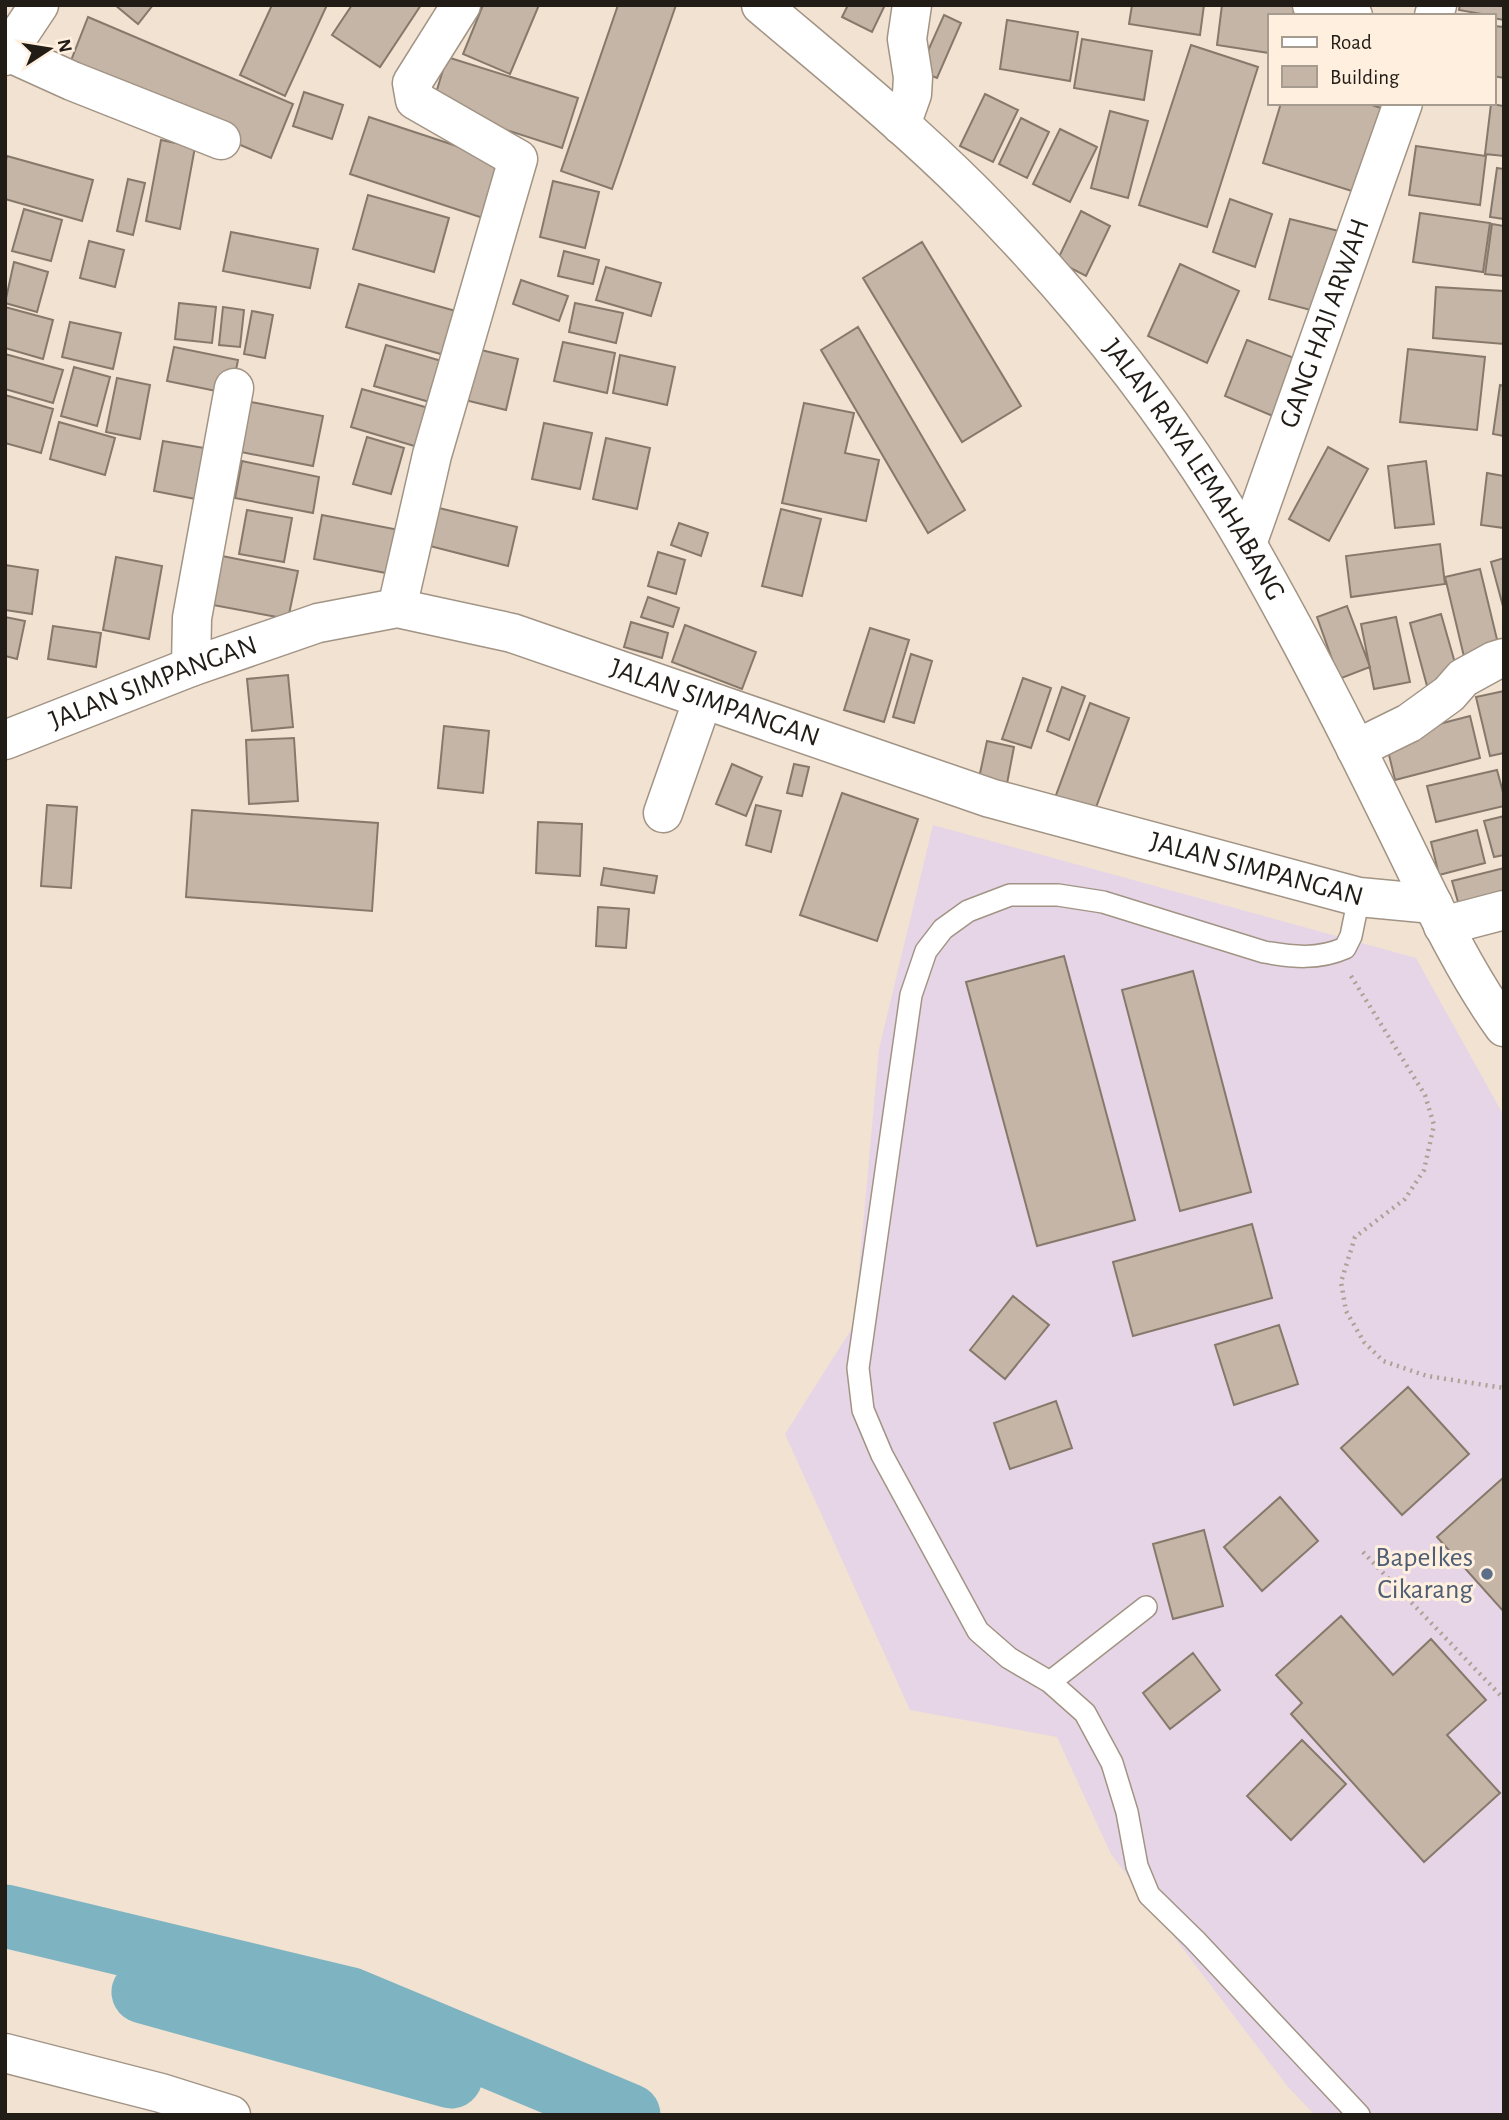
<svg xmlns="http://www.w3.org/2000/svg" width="1509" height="2120" viewBox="0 0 1509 2120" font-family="'Alegreya Sans',sans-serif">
  <rect width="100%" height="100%" fill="#f1e2d2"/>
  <path fill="#e6d5e6" d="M933 825 1416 958 1504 1116V2115H1315L1288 2087 1111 1854 1057 1737 910 1710 785 1434 854 1325 879 1049Z"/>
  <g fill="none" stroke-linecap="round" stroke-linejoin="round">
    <path stroke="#7eb4c1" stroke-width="63" d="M5 1916 351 1999 629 2115
      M143 1992 451 2077"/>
  </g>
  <path fill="#c4b5a6" stroke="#86796b" stroke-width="2" d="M115 5H153L138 24Z
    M272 5H327L285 96 240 75Z
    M352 5H421L380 67 332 35Z
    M483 5H539L510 74 463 54Z
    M618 5H676L612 189 561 171Z
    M848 5H885L872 32 842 17Z
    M1132 5H1204L1200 35 1129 24Z
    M1222 5H1289L1295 6 1293 16H1269V53L1217 45Z
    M1460 5H1504V20L1493 18V16L1459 10Z
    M944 15 961 23 937 78 919 71Z
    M88 17 293 104 271 158 67 71Z
    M1007 20 1078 32 1070 81 1000 69Z
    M1493 26 1504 27V78L1493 76Z
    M1082 39 1152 51 1144 100 1074 88Z
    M1191 45 1258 67 1207 227 1139 205Z
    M447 57 578 98 562 148 432 106Z
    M304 92 343 105 332 139 293 126Z
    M985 94 1018 110 993 162 960 146Z
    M1281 103H1366L1381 108 1355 192 1263 163Z
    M1491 104 1504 106V156L1485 154Z
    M1110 111 1148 121 1128 198 1091 188Z
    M369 117 505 162 486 219 350 174Z
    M1021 118 1049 132 1027 178 999 164Z
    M1060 129 1097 147 1070 202 1033 184Z
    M161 140 195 147 180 229 146 221Z
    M1416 146 1486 156 1480 205 1409 195Z
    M7 156 93 180 82 221 5 199V164Z
    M1497 168 1504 169V219L1490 217Z
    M128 179 145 183 133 235 117 231Z
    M553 181 599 192 585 248 540 237Z
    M368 195 449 218 434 272 353 249Z
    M1230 199 1272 214 1255 267 1213 252Z
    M24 209 62 220 51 261 12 251Z
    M1081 211 1110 226 1086 276 1057 261Z
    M1420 213 1490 223 1483 272 1413 262Z
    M1290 219 1343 232 1322 313 1269 299Z
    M1492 224 1504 226V276L1485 274Z
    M231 232 318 249 310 288 223 271Z
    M89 241 124 250 115 287 80 278Z
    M922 242 1021 406 962 442 863 278Z
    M564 251 599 260 593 284 558 276Z
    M14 262 48 272 37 312 5 303Z
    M1180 264 1239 291 1207 363 1148 336Z
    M606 267 661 283 651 316 596 300Z
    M521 280 568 296 559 321 513 304Z
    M359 284 470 315 458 359 346 327Z
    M1436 287 1504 291V344L1433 338Z
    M179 303 216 307 212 343 175 339Z
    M575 303 623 313 616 343 569 332Z
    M5 307 53 320 43 359 5 348Z
    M223 307 244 310 240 347 219 345Z
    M252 311 273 315 265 358 244 354Z
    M70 322 121 333 113 369 62 357Z
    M858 327 965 510 928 533 821 350Z
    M1247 340 1302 361 1280 419 1225 396Z
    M563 342 615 353 607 393 554 381Z
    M386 345 452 364 440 405 374 386Z
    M174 347 238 360 231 394 167 381Z
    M477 349 518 359 506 410 465 400Z
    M1408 349 1485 357 1477 430 1400 422Z
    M5 354 63 370 53 403 5 389Z
    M620 355 675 367 667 405 613 393Z
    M74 367 110 377 97 426 61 416Z
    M117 378 150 385 140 439 106 432Z
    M1500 385 1504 386V436L1493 434Z
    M362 389 432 409 421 448 351 427Z
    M5 395 53 409 41 453 5 443Z
    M251 402 323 416 313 466 241 452Z
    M804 403 854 413 845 453 879 460 866 521 782 503Z
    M59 422 115 438 105 475 50 459Z
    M544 423 592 433 580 489 532 479Z
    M367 437 404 448 391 494 353 484Z
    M606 438 650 448 637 509 593 499Z
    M163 441 216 450 206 501 154 491Z
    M1328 447 1368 469 1329 541 1289 519Z
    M242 461 319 477 313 513 235 498Z
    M1426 461 1434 524 1395 528 1388 466Z
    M1487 473 1504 476V528L1481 525Z
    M439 508 517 527 508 566 430 546Z
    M781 509 821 519 802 596 762 586Z
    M247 510 292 518 284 562 239 554Z
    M322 515 399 530 391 574 314 559Z
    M679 523 708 533 701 556 671 545Z
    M1440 544 1445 584 1351 597 1346 556Z
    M658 552 685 560 676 594 648 586Z
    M222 556 298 571 288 619 213 605Z
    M116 557 162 566 149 639 103 630Z
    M1504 558V610L1491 562Z
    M5 565 38 570 32 614 5 610Z
    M1480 569 1501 656 1466 665 1445 577Z
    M648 597 679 608 673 627 641 617Z
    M1347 606 1370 667 1339 679 1317 617Z
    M1441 614 1459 677 1427 686 1410 623Z
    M5 617 25 621 17 659 5 656Z
    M1396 617 1410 682 1374 689 1361 624Z
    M631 622 668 633 662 658 624 647Z
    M685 625 756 652 742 689 672 662Z
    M53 626 101 633 96 667 48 659Z
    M870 628 909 640 884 722 844 710Z
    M911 654 932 661 914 723 893 717Z
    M288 675 293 727 252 731 247 679Z
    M1023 678 1051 688 1031 748 1002 739Z
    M1062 687 1085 696 1069 740 1047 731Z
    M1504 691V753L1490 756 1476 697Z
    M1090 703 1129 718 1091 821 1052 806Z
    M1470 716 1480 758 1395 780 1385 738Z
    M444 726 489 731 483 793 438 788Z
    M294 738 298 801 249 804 246 740Z
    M987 741 1014 747 1005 794 977 787Z
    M732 764 762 777 746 816 716 804Z
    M794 764 809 767 802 796 787 793Z
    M1497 770 1504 796V806L1436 822 1427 786Z
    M842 793 918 819 877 941 800 915Z
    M47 805 77 807 71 888 41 886Z
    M756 805 781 811 771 852 746 845Z
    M192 810 378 823 372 911 186 897Z
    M1504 816V855L1494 857 1484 821Z
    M538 822 582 824 580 876 536 873Z
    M1477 830 1485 863 1439 875 1431 842Z
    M604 868 657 876 654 893 601 885Z
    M1504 868V905L1462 916 1452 881Z
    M598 907 629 909 626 948 596 946Z
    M1064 956 1135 1220 1037 1246 966 982Z
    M1193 971 1251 1192 1180 1211 1122 990Z
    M1252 1224 1272 1298 1133 1336 1113 1262Z
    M1013 1296 1049 1325 1005 1379 970 1350Z
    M1279 1325 1298 1384 1234 1405 1215 1345Z
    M1408 1387 1469 1454 1402 1515 1341 1448Z
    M1056 1401 1072 1448 1010 1469 994 1423Z
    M1504 1477V1612L1437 1537Z
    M1280 1497 1318 1541 1262 1591 1224 1547Z
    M1204 1530 1223 1606 1173 1619 1153 1544Z
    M1341 1616 1393 1675 1431 1639 1486 1700 1447 1735 1500 1793 1424 1862 1291 1714 1302 1703 1276 1675Z
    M1193 1653 1220 1690 1170 1729 1143 1693Z
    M1302 1740 1346 1784 1291 1840 1247 1796Z"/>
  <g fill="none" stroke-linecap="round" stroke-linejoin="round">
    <defs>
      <path id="service" d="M1050 1682 1146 1607
        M1359 2115 1195 1940 1149 1895 1137 1866 1127 1812 1112 1763 1085 1713 1050 1682 1009 1658 978 1631 882 1455 863 1410 858 1368 911 995 926 951 943 929 968 911 1010 895H1058L1103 902 1264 952C1293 957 1318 960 1345 948L1351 936 1359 897"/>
      <g id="minor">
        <path d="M1312 5 1353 16"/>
        <path d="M1434 16 1437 5"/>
        <path d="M8 52 72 81 221 140"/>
        <path d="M5 56 39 5"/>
        <path d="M901 125 912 94 913 77 907 39 912 5"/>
        <path id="s1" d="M1247 544 1403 103"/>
        <path d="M397 608 432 455 518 159 415 100 412 83 461 5"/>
        <path d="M191 667 192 618 234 388"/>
        <path d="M1356 749 1409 723 1449 694 1463 678 1494 661 1504 658"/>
        <path d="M663 813 703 699"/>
        <path d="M1443 926 1504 910"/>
        <path d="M5 2053 161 2093 231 2115"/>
      </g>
      <g id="tertiary">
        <path id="s2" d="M5 740 191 667 318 623 397 608 512 633 990 798 1359 897 1433 904"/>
      </g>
      <g id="primary">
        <path id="s3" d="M761 5C833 66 907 126 973 192 1078 298 1173 416 1248 546 1299 635 1346 727 1391 819 1426 889 1458 963 1504 1027"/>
      </g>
    </defs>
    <use href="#service" stroke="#a29485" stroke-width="24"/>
    <use href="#minor" stroke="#a29485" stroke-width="41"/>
    <use href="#tertiary" stroke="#a29485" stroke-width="41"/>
    <use href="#primary" stroke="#a29485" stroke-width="41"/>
    <path stroke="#ada195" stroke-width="4.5" stroke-dasharray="2 5" stroke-linecap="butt" d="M1351 976 1425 1095 1434 1125 1424 1170 1405 1199 1355 1237 1341 1282 1346 1311 1364 1342 1383 1361 1427 1376 1504 1388
      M1363 1552 1504 1699"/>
    <use href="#service" stroke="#fff" stroke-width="21"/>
    <use href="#minor" stroke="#fff" stroke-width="38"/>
    <use href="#tertiary" stroke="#fff" stroke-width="38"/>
    <use href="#primary" stroke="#fff" stroke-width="38"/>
  </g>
  <circle fill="#5c6f8a" stroke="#ffefdf" stroke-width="2.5" cx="1487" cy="1574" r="7"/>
  <g text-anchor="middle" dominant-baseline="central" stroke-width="6" stroke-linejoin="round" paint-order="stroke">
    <g font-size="28" fill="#211c16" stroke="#ffefdf">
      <text stroke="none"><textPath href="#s1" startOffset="234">GANG HAJI ARWAH</textPath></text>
      <text stroke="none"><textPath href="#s3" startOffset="639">JALAN RAYA LEMAHABANG</textPath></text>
      <text stroke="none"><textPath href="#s2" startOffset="159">JALAN SIMPANGAN</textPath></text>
      <text stroke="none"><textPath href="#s2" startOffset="747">JALAN SIMPANGAN</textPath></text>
      <text stroke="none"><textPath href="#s2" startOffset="1314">JALAN SIMPANGAN</textPath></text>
    </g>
    <g font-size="28" fill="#4e5e75" stroke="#ffefdf" text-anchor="end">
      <text x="1473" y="1558">Bapelkes<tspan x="1473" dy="32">Cikarang</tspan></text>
    </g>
  </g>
  <rect width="1509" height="2120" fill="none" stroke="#211c16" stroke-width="14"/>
  <rect x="1268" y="14" width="228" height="91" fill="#ffefdf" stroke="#a69b8f" stroke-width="2"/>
  <rect x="1282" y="37" width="35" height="10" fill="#ffffff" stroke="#a69b8f" stroke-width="2"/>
  <text x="1330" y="49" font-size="21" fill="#211c16">Road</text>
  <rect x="1282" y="66" width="35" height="21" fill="#c4b5a6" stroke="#a69b8f" stroke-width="2"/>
  <text x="1330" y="84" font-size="21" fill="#211c16">Building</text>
  <g transform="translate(49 49) rotate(78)" stroke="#ffefdf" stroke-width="5" paint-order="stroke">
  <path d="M0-5L12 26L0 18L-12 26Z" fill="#211c16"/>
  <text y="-10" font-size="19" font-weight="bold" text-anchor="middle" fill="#211c16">N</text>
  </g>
</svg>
